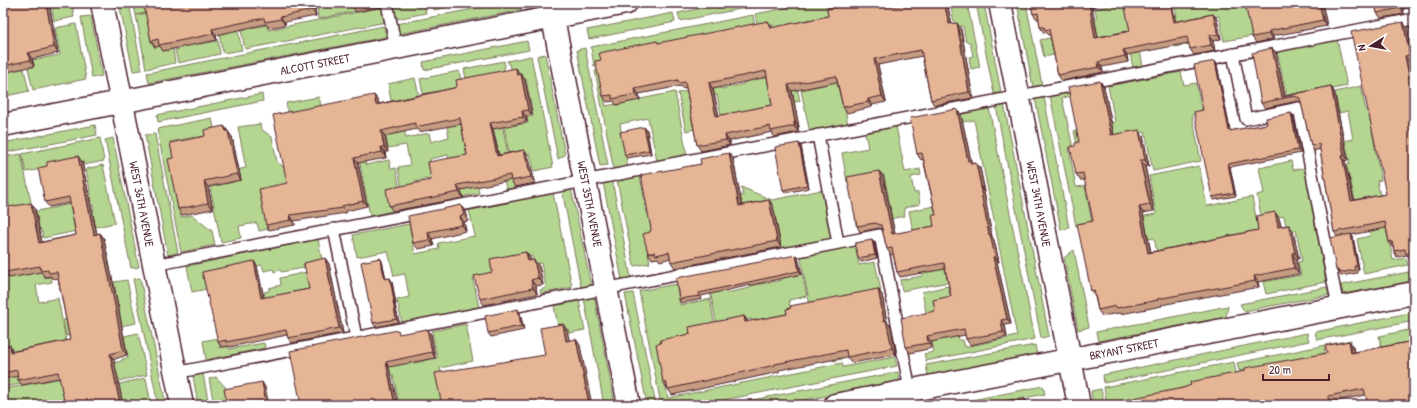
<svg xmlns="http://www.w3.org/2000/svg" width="1417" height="408" viewBox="0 0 1417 408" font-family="'Patrick Hand',sans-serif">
  <rect width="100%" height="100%" fill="#fff"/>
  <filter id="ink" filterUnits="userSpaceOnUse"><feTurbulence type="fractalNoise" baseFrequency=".025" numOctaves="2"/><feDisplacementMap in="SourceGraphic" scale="8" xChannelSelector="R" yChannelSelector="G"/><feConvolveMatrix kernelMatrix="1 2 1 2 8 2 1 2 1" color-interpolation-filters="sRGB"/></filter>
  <g filter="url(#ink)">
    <path fill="#b4d690" stroke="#7f7a5e" d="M51 3H72L74 17 54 21Z
      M119 3H129L142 70 133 71Z
      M133 3H188L136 15Z
      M213 3 237 26 242 50 223 53Z
      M317 3H354L356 11 318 19Z
      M393 3H424L426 13 396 19Z
      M433 3H470L434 10Z
      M504 3H519L521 10 398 34 396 24Z
      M726 3H749L750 7 680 21 678 13Z
      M813 3H826L848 125 810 133 801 90 827 84 815 25 775 33 773 25 758 28 755 14Z
      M828 3H889L830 13Z
      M950 3H967L980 67 971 69 969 57 973 56 970 42H966L963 26 955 27Z
      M976 3H984L1001 92 994 94Z
      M1017 3H1026L1042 85 1033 87Z
      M1112 3H1125L1136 30 1143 66 1133 68 1126 33 1082 49 1044 57 1040 40 1084 31 1082 22 1097 19 1095 9 1112 5Z
      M1174 3H1246L1253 36 1224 41 1219 16 1186 22 1190 44 1175 47 1169 18 1177 16Z
      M383 7 386 22 245 49 241 30 267 25 268 30Z
      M148 13 154 47 161 46 163 51 173 49 175 63 146 69 136 15Z
      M673 13 675 22 589 39 587 30Z
      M753 15 755 27 594 66 591 47Z
      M91 16 102 76 92 78 81 17Z
      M76 24 86 79 33 90 28 68 34 67 33 60 60 55 55 28Z
      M384 26 386 37 149 83 147 73Z
      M1414 26V52L1409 27Z
      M199 39 200 44 218 41 220 54 178 63 175 50 180 49 179 42Z
      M1337 39 1347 86 1287 98 1277 51Z
      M527 41 529 50 424 70 423 62Z
      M585 48 608 165 600 166 577 50Z
      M545 54 565 155 558 159 537 56Z
      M531 56 553 167 534 171 530 154 510 158 503 122 509 120 511 126 528 123 527 117 533 116 526 79 522 80 521 73 514 74 507 61Z
      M504 61 505 66 501 77 467 84 464 69Z
      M20 63 21 69H24L29 91 6 96 3 75 7 74 6 69Z
      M598 70 606 106 675 92 687 155 657 161 648 118 620 124 628 168 614 171 595 71Z
      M459 71 462 84 489 134 494 133 493 126 502 124 515 188 506 189 500 159 473 164 479 193 457 198 448 155 430 159 435 190 431 191 428 179 414 182 415 188 402 190 398 167 410 165 406 145 388 148 381 114 393 111 388 84 415 78 419 96 399 104 406 138 429 133 431 142 449 137 441 96 435 97 434 92 423 94 420 79Z
      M1181 72 1184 85 1196 83 1202 112 1192 115 1201 161 1153 171 1145 132 1077 145 1074 131 1115 122 1108 86Z
      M768 74 796 82 800 101 726 115 731 143 727 144 717 95 689 100 695 129 686 131 678 93 720 84 721 89 744 84V79Z
      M1104 84V89L1062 98 1073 148 1069 149 1076 187 1085 186 1092 223 1076 226 1050 95Z
      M1361 86 1366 111 1376 109 1380 129 1372 131 1381 180 1377 181 1393 260 1406 258 1408 265 1364 274 1357 239 1370 236 1363 203 1356 205 1350 179 1329 183 1326 169 1350 164 1345 141 1353 139 1348 111 1339 113 1335 92Z
      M262 94 263 101 158 122 157 115Z
      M319 97 322 110 289 117 286 103Z
      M1044 97 1069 228 1061 230 1035 98Z
      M1004 104 1049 336 1041 338 996 106Z
      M989 108 1035 339 926 361 924 354 934 352 922 292 948 286 959 340H963L965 347 1017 336 974 120 951 124 949 116Z
      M212 118 215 133 208 141 195 137 170 142 174 162 171 163 181 217 192 215 212 231 215 245 181 252 157 129Z
      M260 124 261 129 272 137 277 162 286 169 289 184 261 194 268 229 259 231 257 223 239 226 241 238 221 242 210 187 234 182 231 171 246 168 238 127Z
      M95 125 97 135 3 153V143Z
      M896 126 905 172 920 169 921 175 911 177 914 193 918 192 920 204 904 208 905 216 856 225 855 217 891 210 884 175 847 182 842 153 868 148 865 132Z
      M155 134 178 253 168 255 145 135Z
      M100 138 104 161 84 165 83 161 26 172 22 154Z
      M113 138 139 267 131 268 105 140Z
      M21 154 33 212 71 204 74 216 94 212 86 169 103 165 115 223 43 238 41 229 19 233C8 209 3 184 3 157Z
      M364 158 366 165 389 160 391 169 396 168 400 191 389 194 392 211 370 216 359 159Z
      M1291 161 1293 170 1305 168 1326 282 1266 294 1263 282 1301 275 1298 262 1302 261 1296 230 1287 231 1284 216 1262 220 1257 195 1264 193 1259 168Z
      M1199 166 1207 206 1252 197 1259 233 1157 253 1154 238 1112 246 1134 218 1156 214 1149 176Z
      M640 176 647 213 658 211 662 233 645 237 650 263 634 266 617 180Z
      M612 180 631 278 622 280 603 182Z
      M741 187 772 200 822 190 832 239 762 253 760 241 703 205 743 196Z
      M571 188 591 285 581 287 562 190Z
      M553 193 572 287 541 294 540 290 546 288 541 263 534 264 532 256 491 264 492 275 473 279 479 307 402 323 397 300 409 297 405 274 394 276 388 251 357 257 353 235 409 224 415 254 439 249 438 243 475 236 469 210Z
      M940 205 954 281 902 291 900 280 922 276 909 211Z
      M318 239 322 260 303 264 304 268 281 272 280 270 274 272 273 269 264 271 262 265 205 276 207 289 192 292 187 266Z
      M855 244 859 265 875 262 881 291 830 301 842 359 833 361 826 324 811 311 800 255Z
      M1074 250 1089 327 1078 330 1064 258Z
      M39 252 44 278 51 277 52 282 36 285 39 302 58 298 66 341 41 380 3 387V253Z
      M1414 271V281L1343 294 1341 285Z
      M307 272 311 290 266 300 264 292 269 291V288L281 285 280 278Z
      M802 273 807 296 789 300 791 312 787 313 788 318 753 325 751 319 735 322 718 331 707 276 721 274 726 293 750 288V286L782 280V277Z
      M140 278 166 405H158L133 279Z
      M127 280 136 323 66 336 63 320 99 313V316L119 312 114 282Z
      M676 284 680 305 710 299 715 327 689 332 690 339 658 345 668 398 842 363 843 367 895 357 897 366 698 405H661L639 291Z
      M1327 287 1329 295 1244 311 1240 304Z
      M633 293 656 405H647L625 294Z
      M594 296 615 405H604L584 298Z
      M579 301 585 330 569 333 568 329 559 331 554 306Z
      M1228 306 1226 317 1098 341 1096 332Z
      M1414 312V321L1317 340 1315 332Z
      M466 324 473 361 440 368 443 381V405H399L393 375 389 376 381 338 408 333 414 363 437 358 432 331Z
      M1414 329V343L1382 349 1379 336Z
      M138 333 147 375 119 381 117 373 110 374 89 368 122 361V359L128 358 124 336Z
      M1307 333 1309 341 1104 383 1103 375Z
      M218 338 220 348 228 346 229 349 264 343 265 348 206 360 203 341Z
      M1351 340V344L1324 349 1328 366 1282 363 1239 371 1237 363Z
      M1035 345 1037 355 928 376 926 365Z
      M1234 362 1242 405 1232 377 1190 385 1191 390 1107 405 1104 387Z
      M898 372 900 382 779 405H726Z
      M203 374 209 405H198L193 376Z
      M216 377 230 392 225 393 227 405H214L209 379Z
      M62 378 67 405H3V389Z
      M146 378 151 404 123 405 119 384Z
      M1043 386 1045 394 988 405H973L972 400Z
      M1101 389 1104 405H1093L1091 391Z"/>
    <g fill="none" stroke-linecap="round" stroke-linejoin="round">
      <defs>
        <path id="service" d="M387 3 396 48
          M1233 54 1246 119 1299 108 1338 307
          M818 135 838 243
          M334 229 356 337
          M154 265 1414 19
          M175 373 880 235 913 405"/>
        <path id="minor" d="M102 3 182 405
          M550 3 629 405
          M1000 3 1079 405
          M3 125 626 3
          M835 405 1414 293"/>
      </defs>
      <use href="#service" stroke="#4a1f2b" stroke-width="14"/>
      <use href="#minor" stroke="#4a1f2b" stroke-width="25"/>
      <use href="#service" stroke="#fff" stroke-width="11"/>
      <use href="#minor" stroke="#fff" stroke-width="22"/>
    </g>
    <path fill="#c59c81" stroke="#4a1f2b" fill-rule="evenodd" d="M3 3H49L58 53 32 59 34 66 3 73Z
      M163 3H315L316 9H315L316 16 285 22V25L269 28 266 24 216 35 217 40 163 51 160 46 155 47 151 41Z
      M352 3H381V7L356 12 352 6Z
      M910 3H947L952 24 961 29 973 98 934 105 931 100 922 56 878 65 886 102 872 105V107L847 113 843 107 837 82 792 91 799 127 798 128V132L774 137 772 132 729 141 730 145 701 151 697 145 686 88 683 89 681 86 639 94 640 100 616 105 614 101 607 102 603 96 601 60 657 41 659 43 772 27 773 28 828 16 851 6 892 4 895 6ZM767 77 772 105 719 116 713 89Z
      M1031 3H1110L1092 7 1098 37 1213 14 1217 19 1221 39 1213 41 1215 51 1194 55 1190 49 1189 43 1127 55 1128 62 1102 67 1103 72 1062 81 1058 75 1050 35H1048L1046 32 1044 33 1040 27 1039 19H1037L1033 14Z
      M1322 3 1327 26 1273 36V39L1256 43 1252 37Z
      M1375 3H1411L1412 7 1403 9 1404 14 1381 18 1377 13Z
      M1403 22 1407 28 1414 60 1409 61 1414 88V258L1410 259 1407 255 1397 257 1394 251 1393 247H1392L1389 242 1386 228 1351 235 1353 237 1359 269 1357 270V273L1341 276 1336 270 1338 237 1334 232 1320 149 1314 151 1311 145 1301 102 1298 101 1265 108 1261 103 1272 48 1276 53 1285 96 1331 86 1334 92 1348 160 1345 161 1354 200 1386 194Z
      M1215 61 1217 65 1230 131 1267 124 1291 113 1293 116 1301 153 1230 167 1236 196 1214 200 1212 197 1203 110Z
      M520 74 525 80 532 115 526 116 527 122 493 129 499 155 524 150 528 155 535 183 515 187 511 180 461 190 463 198 393 211 389 206 431 180 467 155 461 124 419 132 417 129 385 136 388 152H385L386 158 358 163 367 206 346 211V213L294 221 295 225 269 230 266 225 287 183 378 100V104Z
      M1100 81 1104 87 1114 135 1143 136 1149 166H1145L1154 211 1143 213 1151 252 1258 230 1279 218 1281 226 1289 225 1293 231 1299 259H1296L1299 274 1258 282 1259 287 1161 305 1162 306 1121 314 1119 313 1102 316 1098 310 1095 297 1091 291 1093 221 1085 180H1080L1076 174 1075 146 1079 142Z
      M957 109 961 115 971 161 973 164 976 163 980 168 985 192H984L992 237 994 240 999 262H997L1011 324 1005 325 1007 337 970 345 966 339 965 335 931 342 932 348 910 353 906 347 935 311 951 296 945 269 900 277 897 272 893 254 891 255 887 249 882 229 879 228 860 232 857 226 879 171 883 176 895 234 934 226 936 215 923 159 921 160 917 154Z
      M224 126 232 137 241 180 208 187 213 209 182 215 178 209 173 158 205 136Z
      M644 127 647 130 651 154 627 158 625 155Z
      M799 143 801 146 809 188 785 193 783 190Z
      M733 159 742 205 769 200 773 206 781 247 675 268 671 262V258L660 261 658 258 652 259 648 253Z
      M82 162 97 234 100 233 104 239 119 311 127 355 59 378 22 385 18 380V376L3 379V346L14 351 70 340 58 278 53 279 51 276 45 277 41 272 9 278 5 272 31 203 35 209 42 242 76 235 70 203 49 207 45 202Z
      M461 205 466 211 468 221 464 222 466 231 432 239 434 246 418 249 413 243Z
      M872 240 874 243 877 258 861 262 858 258Z
      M526 252 530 258 531 260 539 266 543 285 536 286 537 294 484 305 480 299 492 272Z
      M325 258 329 264 343 333 291 343 288 338 287 335 230 347 229 346 222 347 218 342 257 266 264 298 309 289Z
      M380 258 382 261 386 279 390 278 392 282 396 304 395 305 399 322 376 327 373 323Z
      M798 258 802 274 701 296 702 299 681 303 679 299Z
      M878 289 882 295 887 322 891 326 896 355 852 363 847 357 779 370V372L672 395 663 382 661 343 744 316 748 322 787 314Z
      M520 313 524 330 491 337 488 333Z
      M400 334H431L435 358 389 367 301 405Z
      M1349 341 1353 347 1354 352 1414 341 1365 395 1332 402V405H1110L1183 388 1245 371 1327 353Z"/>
    <path fill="#a07f69" stroke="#4a1f2b" d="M46 3H49L58 53 54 47Z
      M310 3 315 9 316 16 312 10Z
      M312 3H315L316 9Z
      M378 3H381V7Z
      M944 3H947L953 30 949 24Z
      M1089 3 1092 7 1099 43 1095 38Z
      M1170 3H1172L1177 28 1174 22Z
      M1319 3H1322L1327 26 1323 20Z
      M1399 3 1403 9 1404 14 1400 8Z
      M1213 14 1217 19 1221 39 1218 34Z
      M280 17 285 22V25L281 19Z
      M768 21 772 27 774 34 770 28Z
      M1403 22 1407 28 1414 60 1410 55Z
      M957 23 961 29 973 98 969 92Z
      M212 29 216 35 217 40 213 34Z
      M1269 31 1273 36V39L1269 34Z
      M1209 36 1213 41 1215 51 1211 45Z
      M1272 48 1276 53 1285 98 1282 97Z
      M1123 50 1127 55 1128 62 1125 56Z
      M28 53 32 59 34 66 30 60Z
      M1405 56 1409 61 1414 88V102Z
      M874 59 878 65 886 102 882 96Z
      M1215 61 1217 65 1231 134 1229 131Z
      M1098 62 1102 67 1103 72 1099 67Z
      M516 68 520 74 521 80 517 75Z
      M521 74 525 80 532 115 528 110Z
      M1100 81 1104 87 1115 141 1111 135Z
      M709 83 713 89 720 122 716 116Z
      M788 85 792 91 799 127 795 122Z
      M1331 86 1334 92 1348 160 1344 155Z
      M635 89 639 94 640 100 636 94Z
      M374 95 378 100 379 110 376 105Z
      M868 99 872 105V107L868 102Z
      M957 109 961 115 971 161 974 166 968 161Z
      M522 111 526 116 527 122 523 117Z
      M1291 113 1293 116 1301 153 1298 150Z
      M794 122 798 128V132L794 126Z
      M490 123 493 129 500 161 497 156Z
      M224 126 232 137 241 180 237 174Z
      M644 127 647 130 651 154 649 150Z
      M1139 130 1143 136 1149 166 1145 160Z
      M381 131 385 136 388 152 384 147Z
      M725 135 729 141 730 145 726 140Z
      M799 143 801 146 809 188 807 185Z
      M381 147 385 152 386 158 382 152Z
      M524 150 528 155 535 183 531 177Z
      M729 153 733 159 743 212 739 206Z
      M78 156 82 162 98 240 94 235Z
      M1342 156 1345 161 1355 206 1351 201Z
      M354 158 358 163 367 206 363 201Z
      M1140 160 1145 166 1154 211 1150 205Z
      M976 163 980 168 985 192 981 187Z
      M1228 164 1230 167 1236 196 1234 193Z
      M879 171 883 176 896 240 892 234Z
      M204 181 208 187 213 209 208 203Z
      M457 185 461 190 463 198 459 192Z
      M980 187 984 192 992 237 994 240 999 262 995 257 989 235Z
      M769 200 773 206 781 247 777 241Z
      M31 203 35 209 43 248 39 243Z
      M461 205 466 211 468 221 464 215Z
      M1139 207 1143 213 1152 259 1148 253Z
      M1275 212 1279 218 1282 233 1278 227Z
      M290 215 294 221 295 225 291 220Z
      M460 216 464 222 466 231 462 225Z
      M1289 225 1293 231 1299 259 1295 253Z
      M428 232 432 239 434 246 429 240Z
      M100 233 104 239 119 311 127 355 123 350Z
      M1351 234 1353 237 1359 269 1357 266Z
      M872 240 874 243 877 258 875 255Z
      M526 252 530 258 533 267 528 261Z
      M1292 253 1296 259 1299 274 1294 268Z
      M796 255 798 258 802 274 799 271Z
      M993 257 997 262 1011 324 1007 319Z
      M325 258 329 264 343 333 339 328Z
      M380 258 382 261 387 283 385 279Z
      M534 260 539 266 543 285 538 278Z
      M254 261 257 266 265 304 261 298Z
      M1254 276 1258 282 1259 287 1255 281Z
      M390 278 392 282 396 304 394 301Z
      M531 280 536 286 537 294 533 288Z
      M878 289 882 295 887 322 891 326 896 355 892 348 884 321Z
      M393 301 395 305 399 322 396 319Z
      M518 309 520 313 524 330 521 326Z
      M744 316 748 322H745Z
      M1001 320 1005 325 1007 337 1003 332Z
      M563 324 567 330 571 347 566 341Z
      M427 329 431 334 435 358 432 352Z
      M927 336 931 342 932 348 928 343Z
      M576 339 580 345 592 405H589V404Z
      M1349 341 1353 347 1355 359 1351 353Z
      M10 345 13 351 15 357 11 352Z
      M110 354 114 360 123 405H120Z
      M386 362 389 367 398 405H395Z
      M262 382 265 387 269 405H266Z
      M1328 396 1332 402V405H1329Z
      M1025 399 1029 405H1027Z"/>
    <path fill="#e5b596" stroke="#4a1f2b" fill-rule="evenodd" d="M3 3H46L54 47 28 53 30 60 3 66Z
      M163 3H312H310L312 10 280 17 281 19 265 22 264 18 212 29 213 34 159 45 158 39 151 41 144 6Z
      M352 3H366L352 6Z
      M868 3H889V5L894 4V6L910 3H944L949 24 957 23 969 92 931 100 921 50 874 59 882 96 868 99V102L843 107 836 76 788 85 795 122H794V126L771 131 770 126 725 135 726 140 697 145 685 82 679 83 678 80 635 89 636 94 612 99V95L603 96 595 61 601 60 599 53 657 41 658 43 768 21 770 28 828 16 827 9 850 5V6ZM766 71 772 105 716 116 709 83Z
      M1031 3H1089L1095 38 1130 31 1124 3H1170L1174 22 1213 14 1218 34 1209 36 1211 45 1190 49 1187 37 1123 50 1125 56 1098 62 1099 67 1058 75 1049 29 1045 30 1044 27H1040L1038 13 1033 14Z
      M1245 3H1319L1323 20 1269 31V34L1252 37Z
      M1375 3H1401H1399L1400 8 1377 13Z
      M1403 22 1410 55 1405 56 1414 102V252L1406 254 1405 249 1394 251 1392 241 1389 242 1385 222 1334 232 1319 144 1311 145 1300 98 1294 96 1261 103 1252 53 1272 48 1282 97 1331 86 1344 155 1342 156 1351 201 1386 194 1351 32Z
      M1215 61 1229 131 1267 124 1266 118 1291 113 1298 150 1228 164 1234 193 1212 197 1194 112 1203 110 1194 65Z
      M516 68 517 75 521 74 528 110 522 111 523 117 490 123 497 156 524 150 531 177 511 181 510 175 457 185 459 192 389 206 386 189 431 180 428 162 467 155 460 118 415 127V123L381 131 384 147H381L382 152 354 158 363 201 342 206 343 208 290 215 291 220 266 225 259 189 287 183 273 115 374 95 376 105 454 88 457 86 456 80Z
      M1100 81 1111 135 1139 130 1145 160H1140L1150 205 1139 207 1148 253 1258 230 1256 216 1275 212 1278 227 1289 225 1295 253H1292L1294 268 1254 276 1255 281 1157 299 1158 300 1117 308 1116 306 1098 310 1094 290 1091 291 1077 224 1093 221 1083 173 1076 174 1070 147 1075 146V143L1079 142 1068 87Z
      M957 109 968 161H971V164L976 163 981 187H980L989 235 990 234 995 257H993L1007 319 1001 320 1003 332 966 339 964 329 927 336 928 343 906 347 901 318 935 311 933 300 951 296 944 263 897 272 892 248 887 249 881 225 875 223 857 226 847 177 879 171 892 234 934 226 932 215H936L922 153 917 154 910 118Z
      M224 126 226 131H228L237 174 204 181 208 203 178 209 168 159 173 158 170 143 205 136 204 130Z
      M644 127 649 150 625 155 620 132Z
      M799 143 807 185 783 190 775 147Z
      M729 153 739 206 769 200 777 241 671 262 669 252 656 255 655 252 648 253 643 234 650 232 651 229 641 175 701 164 700 159Z
      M78 156 94 235 100 233 115 306 123 350 110 354 120 405H65L58 372 18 380 17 370 3 373V346L10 345 11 352 70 340 57 272 49 273 48 270 41 271 40 266 5 272 3 263V208L31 203 39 243 76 235 69 197 45 202 38 168 47 166V162Z
      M461 205 464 215 460 216 462 225 428 232 429 240 413 243 408 216Z
      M1351 234 1357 266H1354L1355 270 1339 273 1338 270H1336L1330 238Z
      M872 240 875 255 858 258 855 243Z
      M526 252 528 261 534 260 538 278 531 280 533 288 480 299 474 276 492 272 490 259Z
      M796 255 799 271 699 293 700 296 679 299 676 278Z
      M325 258 339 328 288 338 286 330 226 342V340L218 342 202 272 254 261 261 298 309 289 304 263Z
      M380 258 385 279 390 278 394 301H393L396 319 373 323 361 262Z
      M878 289 884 321 886 320 892 348 847 357 846 350 775 364V365L668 389 666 382H663L656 344 661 343 660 340 690 334 689 327 744 316 745 322 787 314 786 309 791 308 790 306Z
      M518 309 521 326 488 333 485 316Z
      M563 324 566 341 576 339 589 404 585 405H442L435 373 545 355 540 328Z
      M427 329 432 352 386 362 395 405H301L290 351 398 330 399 334Z
      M1349 341 1351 353 1414 341V405H1368L1364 389 1328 396 1329 405H1293L1292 402 1279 405H1110L1109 403 1183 388 1191 385 1190 382 1245 371V368L1327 353 1325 346Z
      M262 382 266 405H227L224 389Z
      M1015 399 1016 401 1025 399 1027 405H984Z"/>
  </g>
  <g text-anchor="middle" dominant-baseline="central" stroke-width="3" stroke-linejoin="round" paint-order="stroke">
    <g font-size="12" fill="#4a1f2b" stroke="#fff">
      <text transform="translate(315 64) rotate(-11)">ALCOTT STREET</text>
      <text transform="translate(142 204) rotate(79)">WEST 36TH AVENUE</text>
      <text transform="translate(590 204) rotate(79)">WEST 35TH AVENUE</text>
      <text transform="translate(1039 204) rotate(79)">WEST 34TH AVENUE</text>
      <text transform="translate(1124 349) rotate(-11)">BRYANT STREET</text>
    </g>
  </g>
  <rect width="1417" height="408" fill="none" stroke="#fff" stroke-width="16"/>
  <rect x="8" y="8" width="1401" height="392" fill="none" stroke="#4a1f2b" stroke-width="1.5" filter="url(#ink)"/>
  <g transform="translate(1371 46) rotate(259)" stroke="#ffffff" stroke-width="3" paint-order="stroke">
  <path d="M0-3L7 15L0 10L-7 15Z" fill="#4a1f2b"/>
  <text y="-6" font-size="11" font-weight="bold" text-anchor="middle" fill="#4a1f2b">N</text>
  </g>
  <path d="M1263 374v6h66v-6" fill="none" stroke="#4a1f2b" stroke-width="2"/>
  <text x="1269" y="374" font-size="12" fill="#4a1f2b" stroke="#ffffff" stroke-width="3" paint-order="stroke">20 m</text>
</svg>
